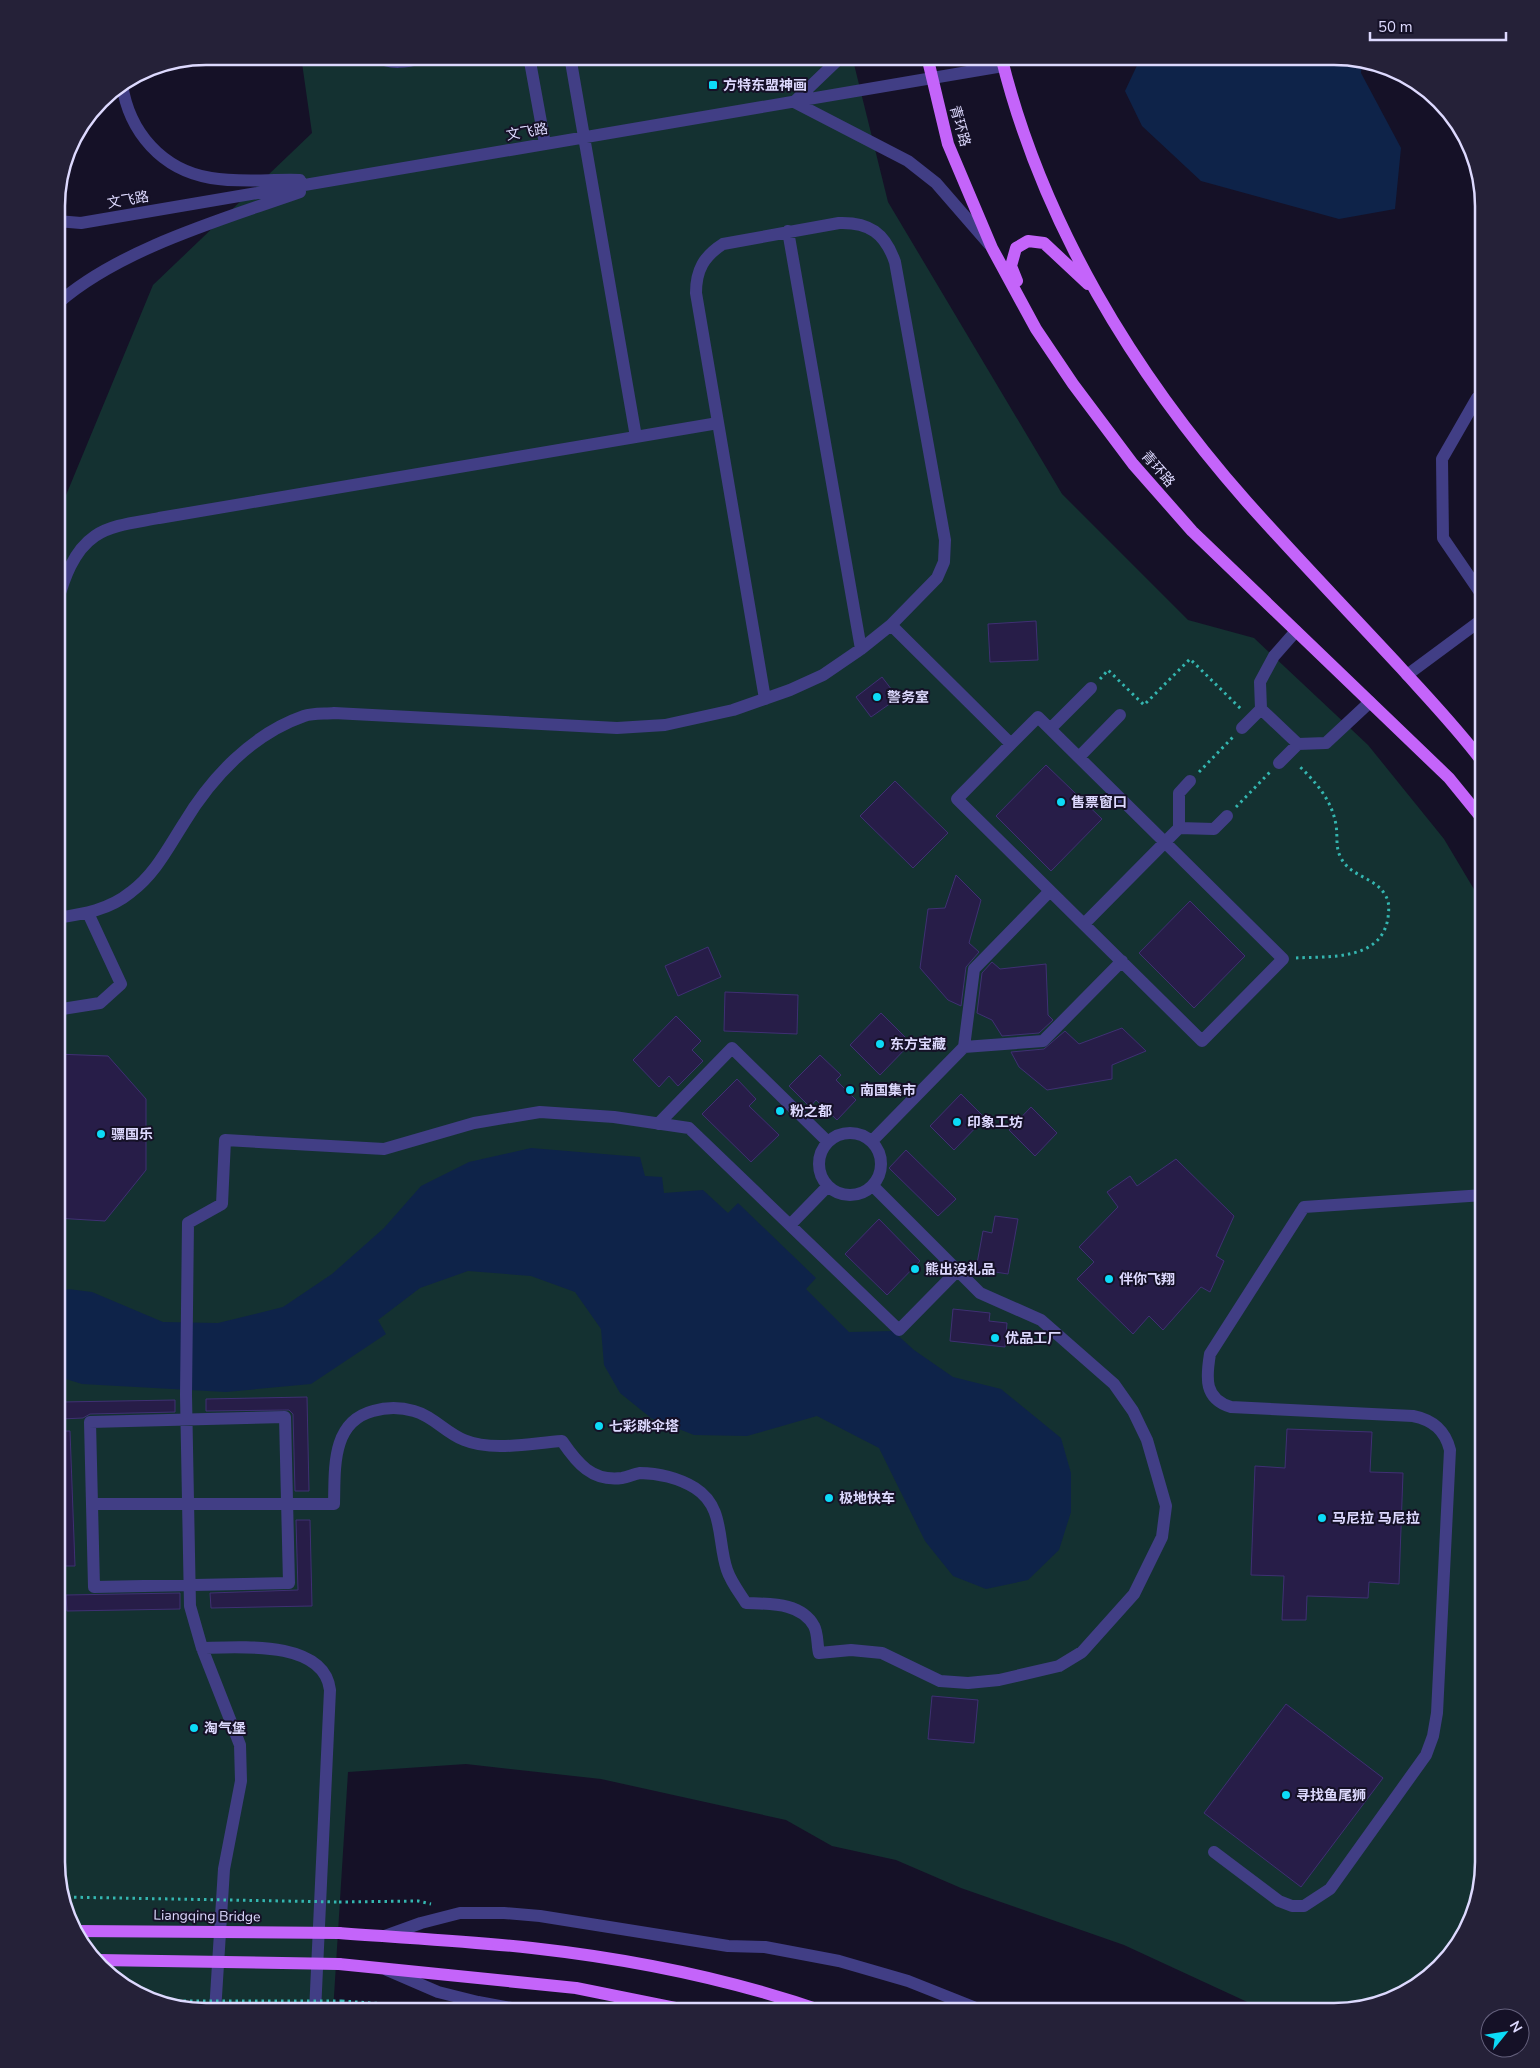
<svg xmlns="http://www.w3.org/2000/svg" width="1540" height="2068" viewBox="0 0 1540 2068" font-family="'Nunito Sans','Noto Sans SC',sans-serif">
  <rect width="100%" height="100%" fill="#151127"/>
  <path fill="#143131" d="M301 56H852L888 202 1062 494 1188 620 1254 638 1368 745 1444 839 1484 906V1862L1464 1937 1417 1987 1373 2007 1334 2012H1269L1124 1945 961 1888 896 1860 832 1846 786 1820 601 1779 466 1764 348 1772 333 2012H206L131 1992 81 1945 61 1901 56 1862 57 517 153 285 312 133Z"/>
  <path fill="#0e2349" d="M1141 57H1343L1362 62 1361 73 1401 148 1395 209 1339 219 1201 181 1142 126 1125 91Z
    M531 1148 640 1157 645 1176 662 1177 664 1193 703 1190 728 1213 738 1203 816 1278 806 1289 849 1332 893 1331 914 1350 953 1377 1001 1389 1061 1438 1071 1473V1512L1059 1550 1028 1580 986 1589 953 1576 925 1541 879 1448 817 1416 747 1436 694 1435 651 1418 620 1393 604 1365 601 1329 575 1292 531 1276 468 1271 420 1288 378 1320 386 1334 311 1384 226 1392 82 1384 56 1376V1296L68 1289 92 1292 163 1322 218 1323 283 1307 332 1274 384 1228 421 1186 469 1162Z"/>
  <path fill="#271d48" stroke="#3f3073" d="M1036 621 1038 660 990 662 988 624Z
    M882 677 898 698 871 717 856 697Z
    M1046 765 1102 819 1051 871 996 816Z
    M895 781 948 833 913 868 860 816Z
    M956 875 981 900 969 943 979 952 966 967 961 1006 948 1000 920 968 928 909 945 908Z
    M1190 901 1245 956 1194 1008 1139 953Z
    M708 947 721 977 678 996 665 966Z
    M992 962 1000 969 1046 964 1048 1015 1053 1020 1039 1033 1002 1036 992 1020 977 1013 982 973Z
    M725 992 798 995 797 1034 724 1031Z
    M881 1013 911 1043 880 1075 850 1045Z
    M676 1016 701 1041 692 1050 703 1061 678 1086 669 1076 659 1087 633 1060Z
    M1122 1028 1146 1051 1112 1065V1079L1047 1090 1019 1067 1011 1052 1044 1049 1065 1031 1079 1044Z
    M56 1054 108 1056 146 1099V1170L105 1221 56 1218Z
    M820 1055 841 1075 836 1080 856 1100 837 1120 816 1100 810 1107 789 1086Z
    M737 1079 756 1099 749 1106 779 1135 751 1162 702 1114Z
    M961 1094 985 1118 954 1150 930 1126Z
    M1031 1107 1057 1133 1035 1156 1009 1130Z
    M906 1150 956 1199 938 1216 889 1168Z
    M1176 1159 1234 1216 1216 1256 1224 1261 1210 1292 1201 1287 1163 1330 1149 1316 1133 1334 1077 1279 1094 1262 1079 1247 1118 1207 1107 1192 1130 1176 1137 1186Z
    M995 1216 1018 1219 1008 1274 976 1269 983 1231 992 1233Z
    M879 1219 920 1261 887 1295 845 1254Z
    M953 1309 990 1313 989 1321 1007 1323 1005 1347 950 1341Z
    M307 1397 309 1491H295L293 1414 289 1410 206 1411V1399Z
    M175 1400V1412L90 1414 83 1418 61 1419V1402Z
    M1287 1429 1372 1432 1370 1472 1403 1473 1399 1584 1369 1582 1368 1598 1307 1596 1306 1620H1282L1284 1576 1251 1575 1255 1466 1285 1468Z
    M56 1431H70L75 1566H56Z
    M296 1520H310L312 1606 211 1608 210 1593 298 1590Z
    M180 1593V1609L67 1611 66 1595Z
    M932 1696 978 1700 974 1743 928 1739Z
    M1286 1704 1383 1778 1301 1887 1204 1813Z"/>
  <g fill="none" stroke-linecap="round" stroke-linejoin="round">
    <path stroke="#34b6b0" stroke-width="3" stroke-dasharray="2.5 4" stroke-linecap="butt" d="M1100 679 1108 670 1144 705 1190 659 1241 709
      M1199 772 1233 737
      M1236 807 1270 772
      M1296 958C1330 956 1381 961 1388 918 1389 908 1390 902 1384 893 1373 877 1350 876 1341 858 1335 847 1338 837 1336 825 1332 800 1315 781 1298 765
      M339 1902 418 1901 431 1904
      M342 2001 431 2007"/>
    <path stroke="#413e85" stroke-width="12" d="M376 56C393 67 413 60 431 56
      M529 56 545 144
      M570 56 636 437
      M122 84C129 132 162 170 211 178 239 183 271 179 300 180
      M794 102 908 161 936 183 989 244
      M794 102 842 56
      M57 221 81 223 1003 66
      M788 231 861 649
      M57 304C119 249 223 219 300 192
      M1484 598 1443 538 1442 459 1477 398 1484 394
      M57 603C64 579 73 551 95 536 112 524 140 522 159 518L718 423
      M891 625 1011 744 957 799 1202 1041 1283 959 1038 717 1011 744
      M1296 631 1274 656 1260 682 1261 709 1298 744 1326 743 1370 702
      M1407 675 1484 618
      M1242 728 1261 709
      M1050 729 1091 688
      M1079 757 1120 715
      M1279 763 1298 744
      M1190 781 1179 793V828L1214 829 1227 816
      M1050 891 974 969 964 1047 1043 1041 1122 961
      M56 918C84 914 109 910 131 892 155 874 168 848 184 823 211 778 252 734 304 716 313 713 325 714 334 713L617 728 665 725 733 710 790 690 823 675 861 649 891 625 937 578 944 562 945 540 895 262C885 233 869 222 839 223L723 244C704 256 696 270 696 293L765 699
      M1084 924 1179 828
      M56 1010 100 1003 121 984 88 913
      M658 1124 732 1048 827 1141
      M819 1164a31 31 0 1 1 62 0a31 31 0 1 1-62 0Z
      M872 1141 964 1047
      M790 1225 827 1187
      M285 1417 289 1583 94 1587 90 1422Z
      M92 1504H334C335 1469 331 1422 373 1411 387 1407 400 1407 414 1411 433 1416 446 1433 464 1440 493 1452 531 1443 562 1441 577 1463 592 1482 622 1478 628 1477 634 1474 640 1473 658 1473 679 1478 695 1488 725 1507 717 1541 727 1570 731 1582 739 1592 746 1603 769 1604 801 1602 814 1626 818 1633 817 1645 819 1653L851 1650 882 1653 940 1681 968 1683 999 1680 1059 1666 1082 1652 1134 1594 1162 1537 1166 1506 1147 1440 1133 1411 1114 1384 1041 1320 980 1293 873 1186
      M202 1648C240 1647 324 1640 330 1690L315 2012
      M1214 1852 1279 1901 1292 1906H1304L1330 1889 1426 1755 1433 1736 1437 1713 1450 1450C1445 1430 1433 1420 1413 1416L1231 1407C1204 1399 1206 1378 1210 1354L1304 1207 1484 1195
      M385 1936 421 1923 460 1913H504L540 1916 728 1946 765 1947 839 1961 908 1981 986 2012
      M387 1970 438 1992 478 2002 533 2012
      M215 2012 224 1869 241 1781 240 1745 202 1648 190 1606 186 1395 188 1223 222 1204 225 1140 384 1149 474 1123 540 1112 614 1117 689 1128 899 1330 958 1270"/>
    <path stroke="#c464fa" stroke-width="12" d="M927 56 948 144 992 248 1036 329 1073 384 1133 464 1192 531 1449 778 1484 821
      M1001 56C1042 223 1134 374 1247 502 1297 558 1350 613 1401 668 1429 699 1459 730 1484 764
      M1017 281 1011 266 1016 248 1028 241 1044 243 1088 284
      M339 1933C404 1938 468 1941 532 1948 631 1959 731 1979 825 2012
      M339 1964 576 1988 695 2012"/>
    <path stroke="#34b6b0" stroke-width="3" stroke-dasharray="2.5 4" stroke-linecap="butt" d="M61 1897 339 1902
      M164 2001H342"/>
    <path stroke="#c464fa" stroke-width="12" d="M75 1931 339 1933
      M98 1960 339 1964"/>
  </g>
  <g fill="#0cdbf7" stroke="#151127" stroke-width="2">
    <rect x="708" y="80" width="10" height="10" rx="2.5"/>
    <circle cx="877" cy="697" r="5"/>
    <circle cx="1061" cy="802" r="5"/>
    <circle cx="880" cy="1044" r="5"/>
    <circle cx="850" cy="1090" r="5"/>
    <circle cx="780" cy="1111" r="5"/>
    <circle cx="957" cy="1122" r="5"/>
    <circle cx="101" cy="1134" r="5"/>
    <circle cx="915" cy="1269" r="5"/>
    <circle cx="1109" cy="1279" r="5"/>
    <circle cx="995" cy="1338" r="5"/>
    <circle cx="599" cy="1426" r="5"/>
    <circle cx="829" cy="1498" r="5"/>
    <circle cx="1322" cy="1518" r="5"/>
    <circle cx="194" cy="1728" r="5"/>
    <circle cx="1286" cy="1795" r="5"/>
  </g>
  <g text-anchor="middle" dominant-baseline="central" stroke-width="4" stroke-linejoin="round" paint-order="stroke">
    <g font-size="14" font-weight="bold" fill="#ddd9fe" stroke="#151127" text-anchor="start">
      <text x="723" y="85">方特东盟神画</text>
      <text x="887" y="697">警务室</text>
      <text x="1071" y="802">售票窗口</text>
      <text x="890" y="1044">东方宝藏</text>
      <text x="860" y="1090">南国集市</text>
      <text x="790" y="1111">粉之都</text>
      <text x="967" y="1122">印象工坊</text>
      <text x="111" y="1134">骠国乐</text>
      <text x="925" y="1269">熊出没礼品</text>
      <text x="1119" y="1279">伴你飞翔</text>
      <text x="1005" y="1338">优品工厂</text>
      <text x="609" y="1426">七彩跳伞塔</text>
      <text x="839" y="1498">极地快车</text>
      <text x="1332" y="1518">马尼拉 马尼拉</text>
      <text x="204" y="1728">淘气堡</text>
      <text x="1296" y="1795">寻找鱼尾狮</text>
    </g>
    <g font-size="14" fill="#ddd9fe" stroke="#151127">
      <text transform="translate(960 126) rotate(74)">青环路</text>
      <text transform="translate(527 132) rotate(-10)">文飞路</text>
      <text transform="translate(128 200) rotate(-10)">文飞路</text>
      <text transform="translate(1158 469) rotate(49)">青环路</text>
      <text transform="translate(207 1916) rotate(1)">Liangqing Bridge</text>
    </g>
  </g>
  <path d="M0 0H1540V2068H0ZM206 65H1334A141 141 0 0 1 1475 206V1862A141 141 0 0 1 1334 2003H206A141 141 0 0 1 65 1862V206A141 141 0 0 1 206 65Z" fill="#252138" fill-rule="evenodd"/>
  <path fill="none" stroke="#ddd9fe" stroke-width="2.5" d="M206 65H1334A141 141 0 0 1 1475 206V1862A141 141 0 0 1 1334 2003H206A141 141 0 0 1 65 1862V206A141 141 0 0 1 206 65Z"/>
  <g transform="translate(1505 2033) rotate(60)"><circle r="24" fill="#151127" stroke="#65617d"/>
  <path d="M0-4L9 19L0 12L-9 19Z" fill="#0cdbf7"/>
  <text y="-8" font-size="14" font-weight="bold" text-anchor="middle" fill="#ddd9fe">N</text>
  </g>
  <path d="M1370 32v8h136v-8" fill="none" stroke="#ddd9fe" stroke-width="2.5"/>
  <text x="1378" y="32" font-size="15" fill="#ddd9fe" stroke="#151127" stroke-width="4" paint-order="stroke">50 m</text>
</svg>
